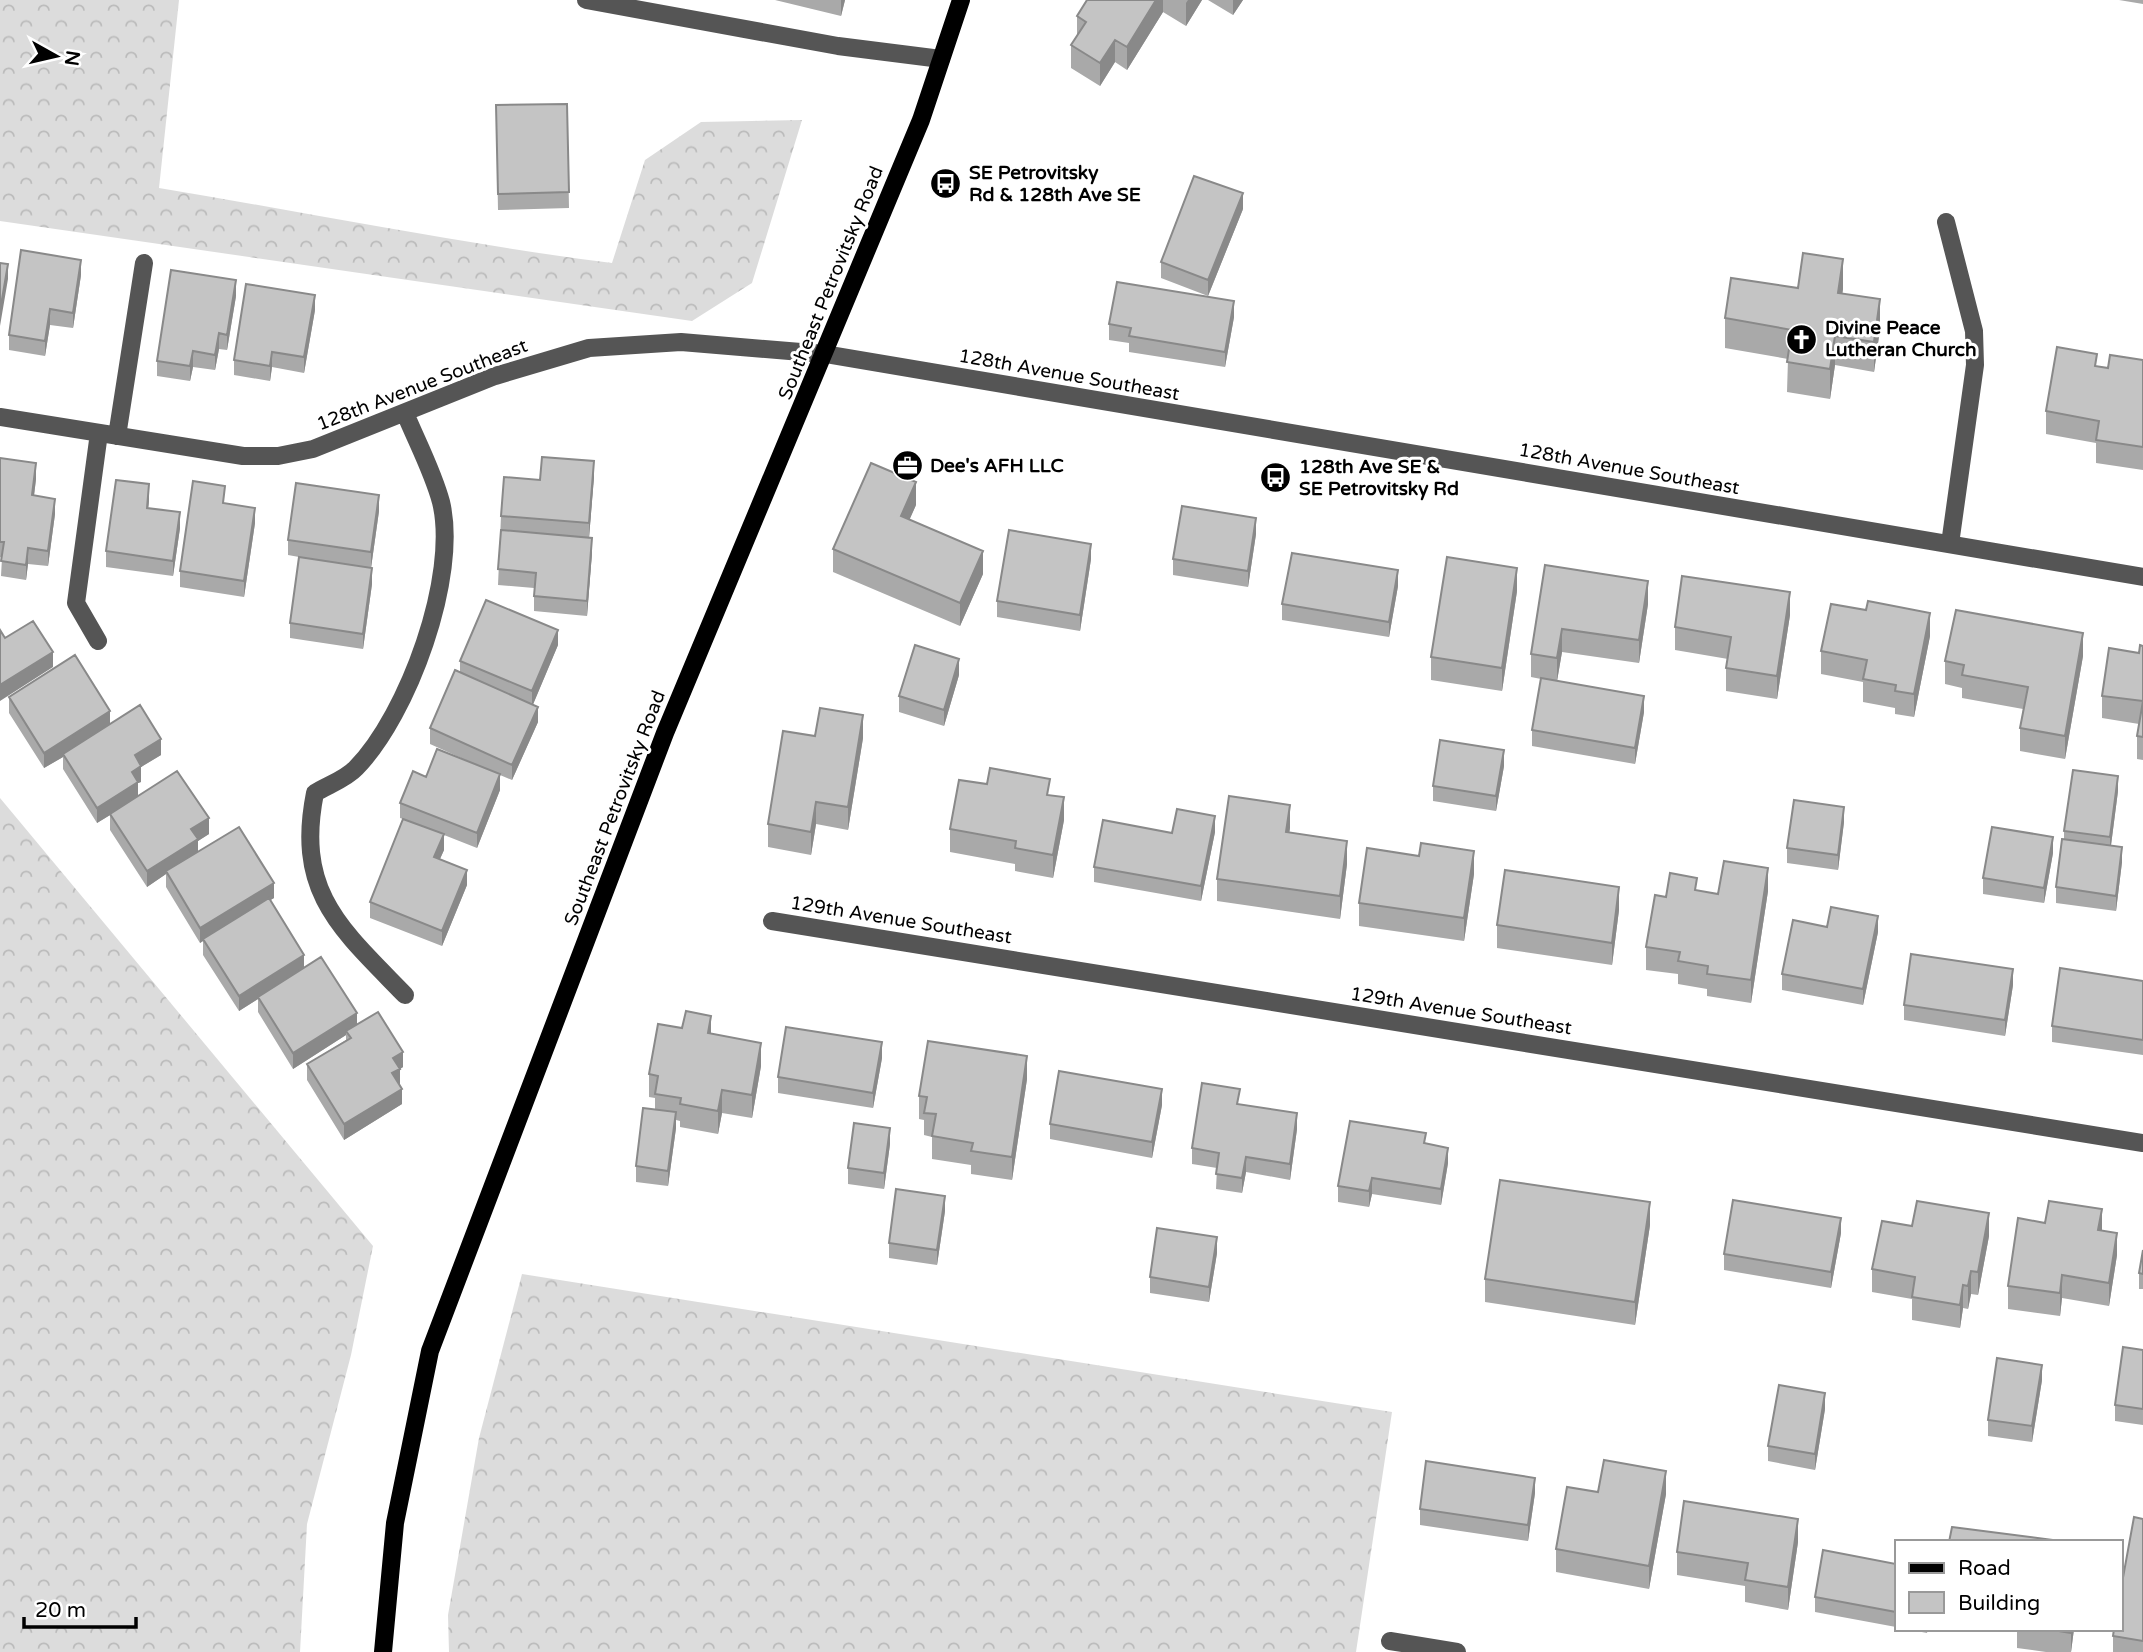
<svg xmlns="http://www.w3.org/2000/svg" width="2143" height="1652" viewBox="0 0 2143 1652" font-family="'Varela Round',sans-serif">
  <defs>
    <pattern id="forest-crowns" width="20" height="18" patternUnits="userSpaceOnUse" patternTransform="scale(1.75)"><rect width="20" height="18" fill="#dcdcdc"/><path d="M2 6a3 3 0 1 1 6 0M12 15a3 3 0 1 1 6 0" fill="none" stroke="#bbb"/></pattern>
  </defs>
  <rect width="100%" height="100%" fill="#fff"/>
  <path fill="url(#forest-crowns)" d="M0 0H179L159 188C310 213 460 244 612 263L645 160 701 122 802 120 752 283 692 321 0 221Z
    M0 798 373 1246 351 1355 307 1524 300 1652H0Z
    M522 1274 1392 1412 1356 1652H449L448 1615 479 1438Z"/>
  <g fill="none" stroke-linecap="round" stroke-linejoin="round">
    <path stroke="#555" stroke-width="18" d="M586 0 838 46 941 59
      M1946 222 1974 331 1975 365 1950 544
      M0 417 243 456H278L313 449 495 376 589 348 681 342 825 354 2143 577
      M117 436 144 263
      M98 641 76 603 99 433
      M772 921 2143 1143
      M405 995C341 929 295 893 315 793 328 785 346 779 356 768 408 715 459 576 441 502 433 472 417 442 405 413
      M1390 1641 1457 1652"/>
    <path stroke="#000" stroke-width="18" d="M383 1652 395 1523 430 1351 665 733 921 120 961 0"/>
  </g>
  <path fill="#a9a9a9" d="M775 0H845L841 16Z
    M1087 0H1202L1186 26 1163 12 1127 70 1115 62 1100 86 1071 68V45L1077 36V16Z
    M1208 0H1243L1233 15Z
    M2119 0H2143V4Z
    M567 104 569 208 498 210 496 105Z
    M1243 209 1208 296 1161 278V262Z
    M81 275 73 328 50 325 45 356 9 350V335Z
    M1798 288 1843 289 1842 294 1880 329 1874 372 1835 365 1830 399 1787 392 1788 359 1725 348V318Z
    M236 296 227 350 219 349 215 370 193 367 190 381 157 376V361Z
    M315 310 304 373 272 367 270 381 234 375V360Z
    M1234 317 1225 367 1129 352V343L1109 340V324Z
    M2143 360V470L2096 463V443L2046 434V411L2097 366 2108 368Z
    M0 458 36 479 34 496 55 514 48 566 28 564 26 580 1 576 2 558 0 557Z
    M594 477 589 538 592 553 587 616 534 611V588L498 585 501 516 540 480Z
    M149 500 148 508 180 528 173 576 106 567V551Z
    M225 503 255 523 244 597 180 587V571Z
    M916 505 909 520 983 574 960 626 833 572V549Z
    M379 511 371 568 372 584 363 649 290 638V623L299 557 288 555V540Z
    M1256 534 1248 587 1173 575V559Z
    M1091 559 1080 631 997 617V601Z
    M1545 565 1648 604 1639 663 1562 652 1557 681 1644 712 1635 764 1532 746V730L1541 679 1531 677V654Z
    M1398 586 1389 637 1282 620V604Z
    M1517 591 1502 691 1431 680V657Z
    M1790 615 1777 699 1726 691V668L1728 659 1675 650V627Z
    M1930 636 1914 717 1895 714V708L1863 702V682L1821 674V651Z
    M558 645 533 704 538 722 512 780 500 775V790L477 848 444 835V850L440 859 467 885 442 946 370 918V902L403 819 400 818V803L426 777 479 766 430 744V728L460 672V661Z
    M2143 646V760L2137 759V736L2139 724 2102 718V696L2139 653Z
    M2083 656 2065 759 2020 751V728L2023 709 1962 698V688L1945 684V661Z
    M959 675 944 726 899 712V696Z
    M9 697 110 724 161 755 141 767V782L138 783V796L209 834 198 841V852L274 898 270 900 304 968 357 1025 403 1067 400 1069V1084L402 1104 344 1140 307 1080V1064L346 1040V1035L293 1069 258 1012V999L239 1011 203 955V941L200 943 166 887V874L147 887 110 830V815L97 823 63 769V757L44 768 9 713Z
    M815 736 863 738 848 830 816 824 811 855 768 847V824Z
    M1504 766 1496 811 1433 801V786Z
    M2118 791 2111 845 2122 862 2116 911 2056 903V887L2064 839V831Z
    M1050 795 1064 820 1053 878 1015 871V864L950 852V829Z
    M1844 822 1838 870 1787 863V848Z
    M1290 828 1289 832 1347 864 1340 919 1217 901V879Z
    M1215 832 1201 901 1094 882V867L1172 833Z
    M2053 853 2044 903 1983 894V878Z
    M1474 874 1464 941 1359 926V903Z
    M1697 891 1718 894 1768 891 1751 1003 1707 996V989L1678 984V974L1646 970V947L1666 897Z
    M1619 910 1612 965 1497 948V925Z
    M1878 932 1863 1005 1782 990V974Z
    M2143 981V1055L2052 1042V1026Z
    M2013 985 2005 1036 1904 1020V1005Z
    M711 1033 761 1066 752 1118 722 1113 718 1134 680 1127V1121L676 1120V1128L668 1186 636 1182V1166L655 1109V1098L649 1097V1074Z
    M882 1058 873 1108 778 1093V1077Z
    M1027 1079 1012 1180 971 1174V1165L932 1159V1137L924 1135V1120L919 1119V1096Z
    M1162 1105 1152 1158 1050 1139V1124Z
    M1240 1105 1297 1129 1290 1180 1246 1172 1242 1193 1216 1189 1217 1168 1192 1164V1148Z
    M890 1144 884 1189 848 1184V1168Z
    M1426 1144 1448 1163 1441 1205 1372 1194 1369 1207 1338 1202V1186Z
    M945 1211 937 1265 889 1258V1243Z
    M2045 1223 2102 1230 2117 1255 2109 1306 2062 1298 2060 1316 2008 1309V1286Z
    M1650 1225 1635 1325 1485 1302V1279Z
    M1912 1226 1989 1236 1978 1295 1971 1294 1968 1309 1963 1308 1960 1328 1912 1320V1299L1872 1292V1269Z
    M1841 1233 1831 1288 1724 1270V1254Z
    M2143 1250V1289H2139V1273Z
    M1217 1253 1209 1302 1150 1293V1277Z
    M2143 1350V1425L2115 1421V1405Z
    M2042 1380 2032 1442 1988 1436V1420Z
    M1825 1409 1815 1470 1768 1461V1446Z
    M1598 1492 1666 1494 1649 1589 1556 1572V1549Z
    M1535 1493 1528 1541 1420 1525V1509Z
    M2143 1519V1652H2113V1636Z
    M1798 1542 1788 1610 1745 1602V1586L1677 1575V1552Z
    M1896 1564V1627L1815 1612V1597Z
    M1906 1629H1928L1927 1633Z
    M2000 1629H2074L2071 1652H2046L2017 1648V1632Z"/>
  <path fill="#898989" d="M841 0H845L841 16Z
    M1156 0H1163V12L1127 70V47Z
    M1188 0H1202L1186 26V3Z
    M1233 0H1243L1233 15Z
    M1115 40V62L1100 86V63Z
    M1243 193V209L1208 296V280Z
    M1843 259V289L1838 323V293Z
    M81 260V275L73 328V313Z
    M8 264V279L0 326V311Z
    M236 280V296L227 350V335Z
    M315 295V310L304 373V357Z
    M1880 299V329L1874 372V342Z
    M1234 301V317L1225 367V352Z
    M50 309V325L45 356V341Z
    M219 333V349L215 370V355Z
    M1835 336V365L1830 399V369Z
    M193 351V367L190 381V366Z
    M272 352V367L270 381V366Z
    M594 461V477L589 538V523Z
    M36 463V479L32 511V495Z
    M916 482V505L901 539V516Z
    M149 484V500L147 523V508Z
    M379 495V511L371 568V552Z
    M55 499V514L48 566V551Z
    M255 508V523L244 597V581Z
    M180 512V528L173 576V561Z
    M1256 518V534L1248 587V571Z
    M592 538V553L587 616V601Z
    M1091 544V559L1080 631V615Z
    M28 548V564L26 580V565Z
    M983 551V574L960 626V603Z
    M372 568V584L363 649V634Z
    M1517 568V591L1502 691V668Z
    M1398 570V586L1389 637V622Z
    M1648 581V604L1639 663V640Z
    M1790 592V615L1777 699V676Z
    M1930 613V636L1914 717V694Z
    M1562 629V652L1557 681V658Z
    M558 630V645L532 707V691Z
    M2083 633V656L2065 759V736Z
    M53 652V667L0 701V685Z
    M959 659V675L944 726V710Z
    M1644 696V712L1635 764V748Z
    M538 707V722L512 780V765Z
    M110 711V727L63 754V757L44 768V753Z
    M863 715V738L848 830V807Z
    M161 739V755L141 767V782L138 783V798L97 823V808L132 772 135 755Z
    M1504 750V766L1496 811V796Z
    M500 774V790L477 848V833Z
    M2118 776V791L2110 853V837Z
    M1064 797V820L1053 878V855Z
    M816 802V824L811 855V832Z
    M1290 805V828L1286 855V832Z
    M1844 807V822L1838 870V855Z
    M1215 816V832L1201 901V886Z
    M209 818V834L198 841V855L166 871V874L147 887V871L191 829Z
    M444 834V850L434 872V857Z
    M2053 837V853L2044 903V888Z
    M1347 841V864L1340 919V896Z
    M2122 847V862L2116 911V896Z
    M1474 851V874L1464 941V918Z
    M1768 868V891L1751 1003V980Z
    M467 870V885L442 946V931Z
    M274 883V898L204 941 203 939V941L200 943V928Z
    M1619 887V910L1612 965V943Z
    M1878 916V932L1863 1005V989Z
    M304 955V970L258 997V999L239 1011V996Z
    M2013 969V985L2005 1036V1020Z
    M357 1013V1029L346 1031V1035L293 1069V1053Z
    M711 1016V1039L708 1033Z
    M882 1042V1058L873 1108V1093Z
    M761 1043V1066L752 1118V1095Z
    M403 1052V1067L400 1069V1084L392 1089 393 1058Z
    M1027 1056V1079L1012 1180V1157Z
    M402 1089V1104L344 1140V1124Z
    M1162 1089V1105L1152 1158V1142Z
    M722 1090V1113L718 1134V1111Z
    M676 1112V1128L668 1186V1171Z
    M1297 1113V1129L1290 1180V1164Z
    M890 1128V1144L884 1189V1173Z
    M1448 1148V1163L1441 1205V1189Z
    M1246 1157V1172L1242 1193V1178Z
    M1372 1178V1194L1369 1207V1191Z
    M945 1196V1211L937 1265V1250Z
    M1650 1202V1225L1635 1325V1302Z
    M2102 1209V1232L2098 1230Z
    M1989 1213V1236L1978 1295V1272Z
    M1841 1218V1233L1831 1288V1272Z
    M2117 1233V1255L2109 1306V1283Z
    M1217 1237V1253L1209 1302V1287Z
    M1971 1271V1294L1968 1309V1286Z
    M2062 1275V1298L2060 1316V1293Z
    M1963 1285V1308L1960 1328V1305Z
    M2042 1365V1380L2032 1442V1426Z
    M1825 1393V1409L1815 1470V1454Z
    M1666 1471V1494L1649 1589V1566Z
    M1535 1478V1493L1528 1541V1525Z
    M1798 1519V1542L1788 1610V1587Z
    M2071 1629H2074L2071 1652Z"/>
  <path fill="#c4c4c4" stroke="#898989" stroke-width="2" d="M1087 0H1156L1127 47 1115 40 1100 63 1071 45 1086 22 1077 16Z
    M567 104 569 192 498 194 496 105Z
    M1194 176 1243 193 1208 280 1161 262Z
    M21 250 81 260 73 313 50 309 45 341 9 335Z
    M1803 253 1843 259 1838 293 1880 299 1874 342 1835 336 1830 369 1787 362 1792 330 1725 318 1731 278 1798 288Z
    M0 263 8 264 0 311Z
    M171 270 236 280 227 335 219 333 215 355 193 351 190 366 157 361Z
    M1117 282 1234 301 1225 352 1129 336 1131 328 1109 324Z
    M246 284 315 295 304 357 272 352 270 366 234 360Z
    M2057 347 2097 354 2095 366 2108 368 2110 355 2143 360V447L2096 440 2099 421 2046 411Z
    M542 457 594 461 589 523 501 516 504 477 540 480Z
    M0 458 36 463 32 495 55 499 48 551 28 548 26 565 1 561 4 542H0Z
    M871 463 916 482 901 516 983 551 960 603 833 549Z
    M116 480 149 484 147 508 180 512 173 561 106 551Z
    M193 481 225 486 223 503 255 508 244 581 180 571Z
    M296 483 379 495 371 552 288 540Z
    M1182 506 1256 518 1248 571 1173 559Z
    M501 530 592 538 587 601 534 596 536 573 498 569Z
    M1009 530 1091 544 1080 615 997 601Z
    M1292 553 1398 570 1389 622 1282 604Z
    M299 557 372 568 363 634 290 623Z
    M1447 557 1517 568 1502 668 1431 657Z
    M1545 565 1648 581 1639 640 1562 629 1557 658 1531 654Z
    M1682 576 1790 592 1777 676 1726 668 1731 637 1675 627Z
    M486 600 558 630 532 691 460 661Z
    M1868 601 1930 613 1914 694 1895 691 1896 685 1863 679 1867 660 1821 651 1831 604 1866 610Z
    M1956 610 2083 633 2065 736 2020 728 2028 687 1962 675 1964 665 1945 661Z
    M33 621 53 652 0 685V630L5 638Z
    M915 645 959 659 944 710 899 696Z
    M2140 645 2143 646V737L2137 736 2143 701 2102 696 2109 648 2139 653Z
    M75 655 110 711 44 753 9 697Z
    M455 670 538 707 512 765 430 728Z
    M1541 678 1644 696 1635 748 1532 730Z
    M140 705 161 739 135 755 141 766 132 772 138 782 97 808 63 754Z
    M820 708 863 715 848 807 816 802 811 832 768 824 783 731 815 736Z
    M1440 740 1504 750 1496 796 1433 786Z
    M437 749 500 774 477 833 400 803 413 771 426 777Z
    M990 768 1050 779 1047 795 1064 797 1053 855 1015 848 1016 841 950 829 959 780 987 784Z
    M2073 770 2118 776 2110 837 2064 831Z
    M177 771 209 818 191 829 198 839 147 871 110 814Z
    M1229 796 1290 805 1286 832 1347 841 1340 896 1217 879Z
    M1794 800 1844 807 1838 855 1787 848Z
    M1177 809 1215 816 1201 886 1094 867 1103 820 1172 833Z
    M403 819 444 834 434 857 467 870 442 931 370 902Z
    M239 827 274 883 200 928 166 871Z
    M1992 827 2053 837 2044 888 1983 878Z
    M2062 839 2122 847 2116 896 2056 887Z
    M1421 843 1474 851 1464 918 1359 903 1367 848 1419 856Z
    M1724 861 1768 868 1751 980 1707 974 1708 966 1678 961 1680 952 1646 947 1655 895 1666 897 1670 873 1697 878 1695 890 1718 894Z
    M1505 870 1619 887 1612 943 1497 925Z
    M269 898 304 955 239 996 203 939Z
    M1831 907 1878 916 1863 989 1782 974 1793 920 1827 927Z
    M1911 954 2013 969 2005 1020 1904 1005Z
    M321 957 357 1013 293 1053 258 997Z
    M2060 968 2143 981V1040L2052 1026Z
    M686 1011 711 1016 708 1033 761 1043 752 1095 722 1090 718 1111 680 1104 681 1098 655 1094 658 1076 649 1074 658 1024 682 1028Z
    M378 1012 403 1052 393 1058 400 1069 392 1073 402 1089 344 1124 307 1064 351 1038 346 1031Z
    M786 1027 882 1042 873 1093 778 1077Z
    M928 1041 1027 1056 1012 1157 971 1151 973 1143 932 1136 936 1114 924 1113 927 1097 919 1096Z
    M1059 1071 1162 1089 1152 1142 1050 1124Z
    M1202 1083 1240 1089 1237 1104 1297 1113 1290 1164 1246 1157 1242 1178 1216 1174 1219 1153 1192 1148Z
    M643 1108 676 1112 668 1171 636 1166Z
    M1350 1121 1426 1133 1424 1143 1448 1148 1441 1189 1372 1178 1369 1191 1338 1186Z
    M854 1123 890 1128 884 1173 848 1168Z
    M1500 1180 1650 1202 1635 1302 1485 1279Z
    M896 1189 945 1196 937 1250 889 1243Z
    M1733 1200 1841 1218 1831 1272 1724 1254Z
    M1917 1201 1989 1213 1978 1272 1971 1271 1968 1286 1963 1285 1960 1305 1912 1297 1915 1277 1872 1269 1882 1221 1912 1226Z
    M2049 1201 2102 1209 2098 1230 2117 1233 2109 1283 2062 1275 2060 1293 2008 1286 2018 1218 2045 1223Z
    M1157 1228 1217 1237 1209 1287 1150 1277Z
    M2143 1250V1274L2139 1273Z
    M2123 1347 2143 1350V1409L2115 1405Z
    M1997 1358 2042 1365 2032 1426 1988 1420Z
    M1779 1385 1825 1393 1815 1454 1768 1446Z
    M1604 1460 1666 1471 1649 1566 1556 1549 1567 1487 1598 1492Z
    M1426 1461 1535 1478 1528 1525 1420 1509Z
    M1684 1501 1798 1519 1788 1587 1745 1580 1748 1563 1677 1552Z
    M2134 1517 2143 1519V1641L2113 1636 2114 1629H2120V1594Z
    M1952 1527 2068 1542H1949Z
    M1823 1550 1896 1564V1612L1815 1597Z
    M2047 1629H2071V1633Z"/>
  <defs>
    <symbol id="bus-disc" viewBox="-11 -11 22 22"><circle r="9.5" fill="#000" stroke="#fff"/><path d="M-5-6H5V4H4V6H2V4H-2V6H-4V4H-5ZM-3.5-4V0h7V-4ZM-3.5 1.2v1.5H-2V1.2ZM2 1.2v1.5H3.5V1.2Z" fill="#fff"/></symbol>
    <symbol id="church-disc" viewBox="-11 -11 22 22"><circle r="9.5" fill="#000" stroke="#fff"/><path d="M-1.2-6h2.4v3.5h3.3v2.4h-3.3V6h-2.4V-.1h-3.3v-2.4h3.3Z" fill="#fff"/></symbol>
    <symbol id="office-disc" viewBox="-11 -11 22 22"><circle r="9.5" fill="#000" stroke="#fff"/><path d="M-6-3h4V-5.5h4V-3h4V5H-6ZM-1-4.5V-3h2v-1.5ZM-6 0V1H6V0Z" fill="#fff"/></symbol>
  </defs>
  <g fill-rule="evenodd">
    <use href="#bus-disc" x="928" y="166" width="35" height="35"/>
    <use href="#church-disc" x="1784" y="322" width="35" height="35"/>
    <use href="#office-disc" x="890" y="448" width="35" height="35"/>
    <use href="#bus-disc" x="1258" y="460" width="35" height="35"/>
  </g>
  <g text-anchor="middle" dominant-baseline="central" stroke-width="6" stroke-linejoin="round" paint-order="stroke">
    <g font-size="19" font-weight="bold" fill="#000" stroke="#fff" text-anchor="start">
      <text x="969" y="173">SE Petrovitsky<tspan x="969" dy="22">Rd &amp; 128th Ave SE</tspan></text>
      <text x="1825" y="328">Divine Peace<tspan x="1825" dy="22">Lutheran Church</tspan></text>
      <text x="930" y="466">Dee's AFH LLC</text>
      <text x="1299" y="467">128th Ave SE &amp;<tspan x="1299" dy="22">SE Petrovitsky Rd</tspan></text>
    </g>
    <g font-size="19" fill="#000" stroke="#fff">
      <text transform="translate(831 283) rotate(-68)">Southeast Petrovitsky Road</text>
      <text transform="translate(1069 375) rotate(10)">128th Avenue Southeast</text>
      <text transform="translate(422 385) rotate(-21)">128th Avenue Southeast</text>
      <text transform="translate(1629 469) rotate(10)">128th Avenue Southeast</text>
      <text transform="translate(615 808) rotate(-69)">Southeast Petrovitsky Road</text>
      <text transform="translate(901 920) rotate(9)">129th Avenue Southeast</text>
      <text transform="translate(1461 1011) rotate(9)">129th Avenue Southeast</text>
    </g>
  </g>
  <rect x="1895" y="1540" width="228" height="91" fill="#ffffff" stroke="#999999" stroke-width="2"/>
  <rect x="1909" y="1563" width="35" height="10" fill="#000000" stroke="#999999" stroke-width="2"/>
  <text x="1958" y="1575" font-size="21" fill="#000000">Road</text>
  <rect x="1909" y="1592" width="35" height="21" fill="#c4c4c4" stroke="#999999" stroke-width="2"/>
  <text x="1958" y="1610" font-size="21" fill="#000000">Building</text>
  <g transform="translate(56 56) rotate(98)" stroke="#ffffff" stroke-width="5" paint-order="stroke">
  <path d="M0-5L12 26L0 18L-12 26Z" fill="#000000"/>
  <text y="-10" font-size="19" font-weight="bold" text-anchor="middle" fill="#000000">N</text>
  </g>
  <path d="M24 1617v10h112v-10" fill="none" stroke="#000000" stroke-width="3.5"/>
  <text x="35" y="1617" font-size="21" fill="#000000" stroke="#ffffff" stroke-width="5" paint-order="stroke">20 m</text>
</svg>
